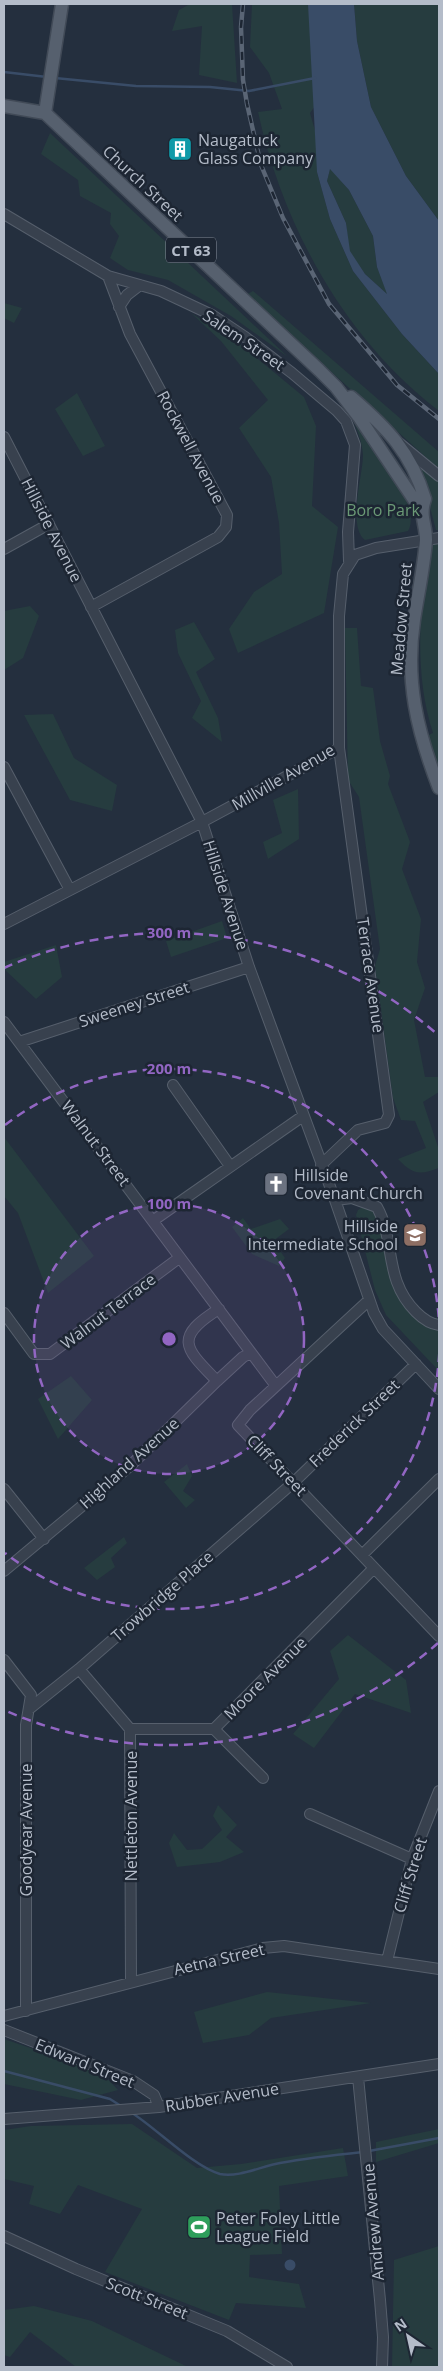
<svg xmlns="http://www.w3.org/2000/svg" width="443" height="2371" viewBox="0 0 443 2371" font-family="'Open Sans',sans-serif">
  <rect width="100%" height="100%" fill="#242f3e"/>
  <path fill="#263c3f" d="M190 4H232L237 83 199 75 202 26 172 31 179 10Z
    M252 4H318L324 94 310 113 321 152 317 172 330 219 353 271 402 334 439 374V411C345 339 283 227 258 112L282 109 269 73 250 47Z
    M354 4H439V221L406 176 371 107 357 41Z
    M50 133 288 357 231 316 168 280 128 270 110 258 119 236 110 224 111 213 80 196 78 180 41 154Z
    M330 168 349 190 373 236 377 267 388 295 365 274 349 251 346 223 327 181Z
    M253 291 439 452V469L246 295Z
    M4 303 22 308 14 323 4 318Z
    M191 313 242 346 304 397 316 426 312 506 338 527 324 613 238 653 229 629 254 592 282 574 279 523 271 477 239 428 268 400 221 341Z
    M77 393 105 446 83 456 55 409Z
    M352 417C368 440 424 504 408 531L365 540C347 526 363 475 363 455 362 441 357 430 352 417Z
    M414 458 439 480V530H436L423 481Z
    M439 540V788L422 738 433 733C413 671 420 605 430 541Z
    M30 606 39 616 23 658 4 670V611Z
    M194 622 215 659 196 672 218 718 222 742 192 718 201 701 178 653 175 630Z
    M345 628H357L361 686 373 688 380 741 390 776 388 784 410 842 402 869 421 919 417 962 425 988 414 1020 425 1077H439V1092L423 1102 439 1150V1168C420 1175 413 1175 398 1159L426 1148 415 1121 401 1120 393 1098 375 966 380 949 359 797 348 780Z
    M53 714 74 758 117 785 112 811 70 800 24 715Z
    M298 789 299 839 268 859 263 842 282 833 273 800Z
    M222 921 227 938 171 957 166 941Z
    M56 945 62 977 36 999 4 969V962Z
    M4 1137 94 1256 48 1293 18 1213 4 1196Z
    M363 1207H367L378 1213 406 1306 421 1323 439 1331V1371L386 1315 375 1290 356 1215 358 1210Z
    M243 1218 251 1229 280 1219 289 1229 273 1241 285 1258 279 1266 252 1254 232 1227Z
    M71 1376 92 1400 58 1439 38 1399Z
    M187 1464 192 1476 183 1491 195 1500 186 1508 164 1482Z
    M124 1537 127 1543 111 1558 115 1567 97 1580 84 1568Z
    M348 1635 406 1680 411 1713 355 1694 314 1748 293 1734 339 1679 330 1651Z
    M218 1805 237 1825 226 1837 244 1852 220 1862 177 1867 169 1843 174 1833 187 1850 202 1849 222 1830 213 1816Z
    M267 1992 371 2003 271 2018 249 2035 203 2043 194 2012Z
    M4 2039 101 2072 118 2090 81 2100 4 2084Z
    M132 2124 197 2168 241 2164 343 2148 348 2176 279 2186 282 2254 250 2255 249 2277 299 2284 306 2308 236 2303 229 2320 105 2272 142 2209 78 2185 60 2214 29 2204 34 2186 4 2179V2130L31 2126Z
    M439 2129V2143L376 2162V2142Z
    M439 2246V2367H392L394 2260Z
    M34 2306 92 2321 188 2367H76L30 2332 10 2357 4 2355V2310Z"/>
  <path fill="#394c67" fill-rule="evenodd" d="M308 4H354L357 41 371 107 406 176 439 221V374L402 334 353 271 330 219 317 172ZM330 169 349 190 373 236 377 267 387 294 365 274 350 251 346 223 327 181Z
    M284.5 2265a5.5 5.5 0 1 1 11 0a5.5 5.5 0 1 1-11 0Z"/>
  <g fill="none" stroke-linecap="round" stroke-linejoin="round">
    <path stroke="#394c67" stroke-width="2.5" d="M4 72 47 77
      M55 78 136 86 210 87 249 91 315 78
      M4 2071 110 2099 121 2106
      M132 2113C156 2128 194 2167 220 2174 238 2178 262 2166 280 2163 308 2158 335 2155 363 2152
      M369 2151 439 2138"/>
    <defs>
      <path id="minor" d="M4 214 108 276 161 291 212 315 245 337 292 373 337 411 346 421 355 445 348 532 349 561
        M119 307 127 295 140 285
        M4 437 202 822 249 967 335 1200 352 1198 377 1207C396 1241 383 1279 416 1312 423 1319 430 1324 439 1325
        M399 443 439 476
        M4 549 49 524
        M91 607 218 537 226 527 227 515 130 334 108 276
        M4 767 70 890
        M4 924 202 822 339 748
        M4 1022 276 1386
        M19 1042 249 967
        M173 1085 230 1166
        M321 1165 358 1130 385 1123 389 1115 339 748V616L343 574 355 555 376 548 439 538
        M335 1200 374 1313 383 1329 439 1389
        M154 1220 303 1116
        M368 1301 250 1410 238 1425 439 1636
        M4 1313 34 1354H50L179 1258
        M217 1381C186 1349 172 1338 219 1309
        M4 1489 44 1539
        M363 1554 439 1479
        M4 1571 130 1466 217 1381 243 1357 251 1353
        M4 1660 31 1695 26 1725V2011
        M79 1669 130 1729 131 1982
        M29 1709 79 1669 294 1482 416 1364
        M130 1729H214L374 1568
        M214 1729 263 1778
        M310 1814 412 1859
        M387 1961 412 1859 439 1791
        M4 2016 263 1948 284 1946 439 1969
        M4 2030 133 2081 154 2095 159 2107
        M358 2077 380 2300 383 2337 382 2367
        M4 2119 159 2107 439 2064
        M4 2236 76 2269 227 2331 287 2367"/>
      <path id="major" d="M4 106 45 113 319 370 336 387 359 417 421 510
        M45 113 62 4
        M351 397C387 428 411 452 425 499 419 516 426 524 426 540 424 567 418 594 414 620 405 681 417 731 439 788"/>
    </defs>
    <use href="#minor" stroke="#565f6c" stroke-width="12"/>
    <use href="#major" stroke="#414a57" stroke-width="15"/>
    <use href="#minor" stroke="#38414e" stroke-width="10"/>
    <use href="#major" stroke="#56606e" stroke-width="12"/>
    <defs>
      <path id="rail" d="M243 4 241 27 243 80 247 104 261 165 283 218 329 304 397 385 439 419"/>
    </defs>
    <use href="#rail" stroke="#5a6575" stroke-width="4.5"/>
    <use href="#rail" stroke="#1d2633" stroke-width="2.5" stroke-dasharray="8" stroke-linecap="butt"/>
  </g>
  <circle cx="169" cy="1339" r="135" fill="#9266c3" fill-opacity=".12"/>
  <g fill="none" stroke="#9266c3" stroke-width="2.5" stroke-dasharray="9 6">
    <circle cx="169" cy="1339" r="135"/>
    <path d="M5 1125A270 270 0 1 1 5 1553"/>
    <path d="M438 1643A406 406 0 0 1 4 1710M4 968A406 406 0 0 1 438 1035"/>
  </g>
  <defs>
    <symbol id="building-square" viewBox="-11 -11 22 22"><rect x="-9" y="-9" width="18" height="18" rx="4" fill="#0f9aa8" stroke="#1d2633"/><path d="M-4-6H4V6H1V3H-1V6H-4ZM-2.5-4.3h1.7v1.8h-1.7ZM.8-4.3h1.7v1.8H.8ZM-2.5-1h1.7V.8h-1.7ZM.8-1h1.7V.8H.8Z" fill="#fff"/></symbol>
    <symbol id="church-square" viewBox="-11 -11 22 22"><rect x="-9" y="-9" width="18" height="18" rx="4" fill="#6b7280" stroke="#1d2633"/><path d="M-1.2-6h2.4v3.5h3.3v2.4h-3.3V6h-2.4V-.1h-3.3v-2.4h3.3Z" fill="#fff"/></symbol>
    <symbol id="school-square" viewBox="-11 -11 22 22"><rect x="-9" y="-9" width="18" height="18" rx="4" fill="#8d6e63" stroke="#1d2633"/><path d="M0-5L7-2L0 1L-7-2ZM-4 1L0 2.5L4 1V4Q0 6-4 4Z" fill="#fff"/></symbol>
    <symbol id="stadium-square" viewBox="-11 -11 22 22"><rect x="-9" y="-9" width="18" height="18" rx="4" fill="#2e9e5b" stroke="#1d2633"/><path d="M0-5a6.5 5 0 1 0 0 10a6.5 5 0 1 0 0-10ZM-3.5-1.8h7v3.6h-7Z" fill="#fff"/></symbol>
  </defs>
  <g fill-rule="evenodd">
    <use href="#building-square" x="166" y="135" width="28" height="28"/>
    <use href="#church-square" x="262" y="1170" width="28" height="28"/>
    <use href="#school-square" x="401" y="1221" width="28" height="28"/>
    <use href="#stadium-square" x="185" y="2213" width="28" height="28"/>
  </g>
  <g text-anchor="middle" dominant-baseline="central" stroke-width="5" stroke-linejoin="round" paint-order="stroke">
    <rect fill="#1d2633" stroke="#878f9c" stroke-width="1" x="166" y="237.5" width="50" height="25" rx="4"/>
    <g font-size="15" font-weight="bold" fill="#b4bcc9">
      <text x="191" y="250">CT 63</text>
    </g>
    <g font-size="16" fill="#b4bcc9" stroke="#1d2633" text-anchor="start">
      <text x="198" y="140">Naugatuck<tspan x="198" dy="18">Glass Company</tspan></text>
      <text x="294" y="1175">Hillside<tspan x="294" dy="18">Covenant Church</tspan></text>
      <text x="398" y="1226" text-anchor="end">Hillside<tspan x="398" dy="18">Intermediate School</tspan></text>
      <text x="216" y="2218">Peter Foley Little<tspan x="216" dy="18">League Field</tspan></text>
    </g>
    <g font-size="16" fill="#b4bcc9" stroke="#1d2633">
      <text transform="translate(143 183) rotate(43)">Church Street</text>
      <text transform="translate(244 340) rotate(34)">Salem Street</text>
      <text transform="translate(191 447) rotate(62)">Rockwell Avenue</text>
      <text transform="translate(52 530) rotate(63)">Hillside Avenue</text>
      <text transform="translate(401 619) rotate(-85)">Meadow Street</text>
      <text transform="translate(283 777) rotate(-30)">Millville Avenue</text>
      <text transform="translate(226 895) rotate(72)">Hillside Avenue</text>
      <text transform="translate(371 975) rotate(82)">Terrace Avenue</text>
      <text transform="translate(134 1004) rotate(-18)">Sweeney Street</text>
      <text transform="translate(96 1143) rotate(53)">Walnut Street</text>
      <text transform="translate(108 1311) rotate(-37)">Walnut Terrace</text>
      <text transform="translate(354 1423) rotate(-44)">Frederick Street</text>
      <text transform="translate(129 1463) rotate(-42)">Highland Avenue</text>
      <text transform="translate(277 1465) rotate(46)">Cliff Street</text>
      <text transform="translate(162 1596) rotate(-41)">Trowbridge Place</text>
      <text transform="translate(265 1678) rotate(-45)">Moore Avenue</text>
      <text transform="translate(131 1816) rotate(-90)">Nettleton Avenue</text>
      <text transform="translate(26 1830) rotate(-90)">Goodyear Avenue</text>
      <text transform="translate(410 1875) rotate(-73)">Cliff Street</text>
      <text transform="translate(219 1959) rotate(-13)">Aetna Street</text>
      <text transform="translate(85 2063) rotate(22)">Edward Street</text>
      <text transform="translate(222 2097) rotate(-9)">Rubber Avenue</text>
      <text transform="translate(373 2222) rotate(-95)">Andrew Avenue</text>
      <text transform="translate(147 2298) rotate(22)">Scott Street</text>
    </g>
    <g font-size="16" fill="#6b9a76" stroke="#1d2633">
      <text x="383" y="510">Boro Park</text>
    </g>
  </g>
  <circle cx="169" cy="1339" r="8" fill="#9266c3" stroke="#1d2633" stroke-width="2.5"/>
  <g font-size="15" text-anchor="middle" font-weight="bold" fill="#9266c3" stroke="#1d2633" stroke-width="5" stroke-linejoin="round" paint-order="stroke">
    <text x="169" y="938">300 m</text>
    <text x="169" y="1074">200 m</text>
    <text x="169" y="1209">100 m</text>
  </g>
  <rect width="443" height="2371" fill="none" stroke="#b4bcc9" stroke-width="10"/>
  <g transform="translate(408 2336) rotate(326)" stroke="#1d2633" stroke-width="4" paint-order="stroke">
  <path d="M0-4L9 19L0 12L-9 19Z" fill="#b4bcc9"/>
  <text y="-8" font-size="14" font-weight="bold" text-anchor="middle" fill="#b4bcc9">N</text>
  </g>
</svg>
